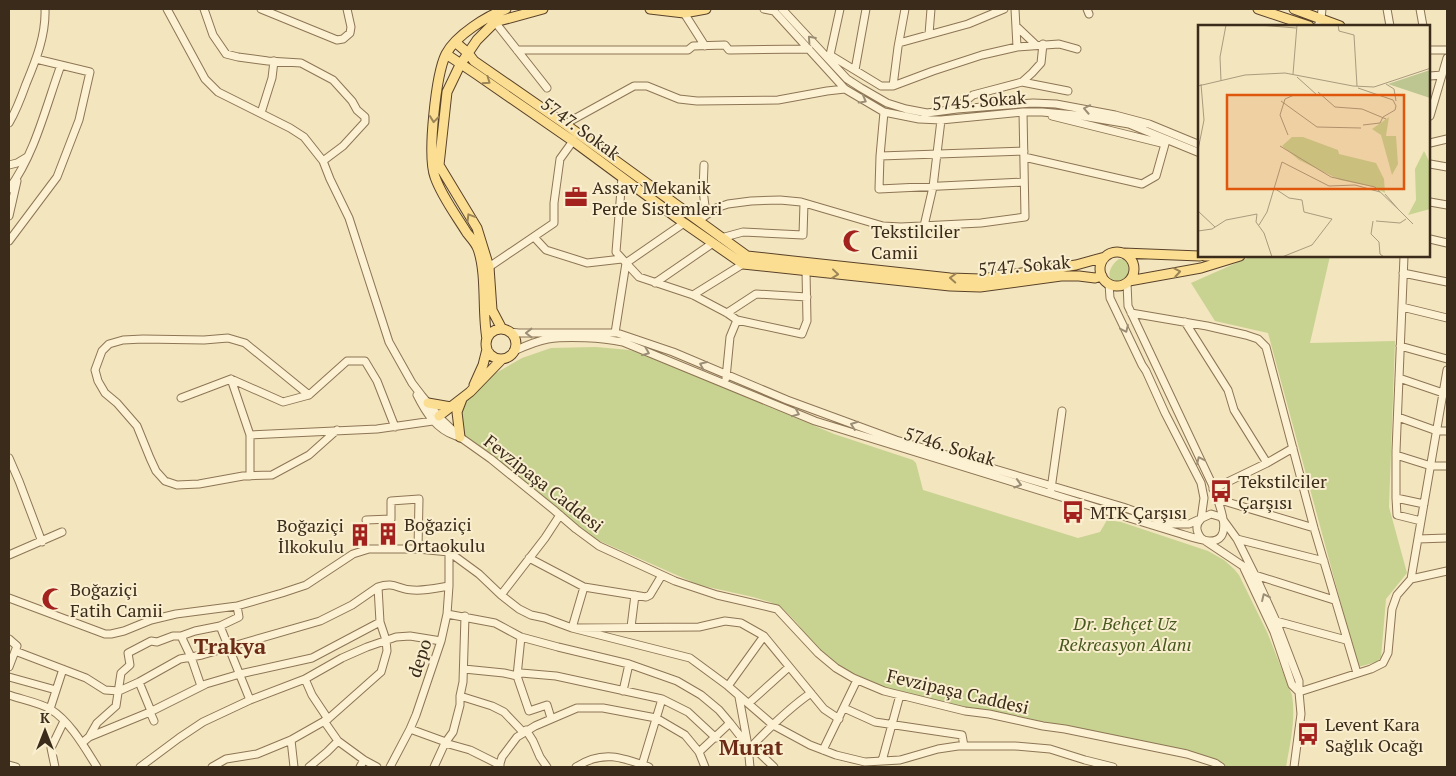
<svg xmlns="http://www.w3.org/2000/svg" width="1456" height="776" viewBox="0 0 1456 776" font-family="'PT Serif',serif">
  <rect width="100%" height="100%" fill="#f3e5be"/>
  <path fill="#c8d291" d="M1252 256H1330L1310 343 1395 341 1389 507 1407 573 1386 599 1381 657 1377 662 1358 667 1268 333 1215 321 1191 283Z
    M1119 259C1135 258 1129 285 1116 282 1103 279 1112 263 1119 259Z
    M596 347 629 350 646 355 834 434 913 460 916 463 923 490 1078 538 1100 532 1107 520 1121 522 1208 551 1224 560 1234 569 1239 575 1267 632 1292 695C1296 719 1290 744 1286 767H1228L1213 761 1075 727 932 703 858 679 822 655 796 622 781 607 770 602 753 597 699 585 593 538 464 438 460 405 475 394 496 373 522 358 551 348Z"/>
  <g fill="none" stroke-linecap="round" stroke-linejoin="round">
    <defs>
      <path id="minor" d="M167 9 205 79 218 92 290 128 304 137 323 161 330 179 349 218 389 342 412 383 422 396 442 420 460 437 491 459 554 510 576 529 599 546 675 581 717 595 777 609 818 653 836 668 853 678 884 691 965 711 989 714 1043 726 1065 729 1187 754 1215 763 1221 767
        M204 9 213 35 226 54 238 57 268 61 301 63 333 80 352 101 357 110 365 117V122L343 146 323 161
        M261 9 337 40 343 39 350 33 351 27 347 9
        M764 9 774 11 845 89 884 112 919 119 941 120 1023 112H1042L1076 115 1129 124 1200 153
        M782 9 847 79 861 88 887 103 906 109 927 113 957 109 1033 103 1056 104 1115 115 1149 124 1200 145
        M1015 9 1017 47
        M1087 9 1089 14
        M1387 9 1390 26
        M1420 9 1423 26
        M684 13 705 46
        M495 22 547 88
        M1016 26 1036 45
        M1318 26 1321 19 1322 9
        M929 34 931 9
        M899 43 968 24 1004 9
        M517 50H688L693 46 725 45 729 50 809 49
        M1430 50H1447
        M830 55 840 9
        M828 58 830 55 881 86H893L898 47 905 9
        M855 70 866 9
        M1430 76 1442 75
        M1022 82 1068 91
        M893 86 933 71 982 55 1017 47 1059 44 1077 49
        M957 108 973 95 1022 82 1032 73 1041 63 1043 44
        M884 112 880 156 879 189 1024 182
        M261 113 272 78 274 61
        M1052 116 1165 144 1166 141
        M1430 116 1447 58
        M9 123C16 111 21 98 26 84 36 60 46 35 45 9
        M565 124 634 86H647L679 99 697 101 778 100 827 91 845 89
        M1430 143 1447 139
        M880 156 1024 151
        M1024 157 1142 184 1156 176 1165 144
        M1430 164 1447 167
        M9 165 17 163 27 157
        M704 165 703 190 706 214
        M9 189C35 154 46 106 61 65
        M1430 202 1447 205
        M9 216 17 181
        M698 221 716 208 728 204 751 201 780 200 801 202 883 226 901 227 981 223 1025 217 1023 112
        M684 223 626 263 639 277 693 295 727 313 737 320 802 334 807 321 806 271
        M924 226 933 187 941 120
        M534 237 546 250 587 263 622 259
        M721 238 743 232 803 235 804 203
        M1430 239 1447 243
        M9 241 57 177 79 120 90 72 36 59
        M1404 256 1396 451V498L1424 504
        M489 267 554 223V203L560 159 573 141
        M1403 273 1447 282
        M655 283 713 243
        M1109 284 1110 298 1142 365 1146 371 1165 413 1201 483 1204 498 1201 519
        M693 295 743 264
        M1402 307 1447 318
        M727 313 756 294 807 297
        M1131 313 1207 326 1246 335 1258 339 1266 347 1314 528 1357 673
        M1185 322 1228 390 1234 410 1267 463 1293 448
        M509 332 519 333H617L673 352 787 400 896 440 1123 507 1170 524H1189L1211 514 1221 517 1237 539 1255 575 1276 621 1299 681V692L1301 714 1294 767
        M615 333 626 263 616 252 622 177
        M1400 346 1447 359
        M514 351C525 346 536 341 548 339 569 336 602 338 623 342L815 421 1178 533C1188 536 1199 540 1209 541 1238 542 1216 497 1212 484L1128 306 1127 283
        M726 378 730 337 737 320
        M1399 378 1446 394
        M231 379 250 435V476
        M417 395C426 413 436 429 456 436
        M181 398 231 379 283 402 309 395
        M1398 417 1437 431H1447
        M337 430 309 455 272 475 243 476 199 484 177 485 165 481 156 471 150 458 137 426 117 403 105 393 98 381 95 370 102 351 109 344 123 340 143 339 204 340 228 338 245 343 309 395 347 361H365L377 381 395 427
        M250 435 377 429 433 421 439 416
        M1396 455 1431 466H1447
        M9 458 19 481 42 542
        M1051 489 1062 411
        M1213 489 1267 463
        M1396 498 1397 515 1421 521
        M1217 499 1314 528
        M1201 519C1195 525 1196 531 1201 538L1243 566 1274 632 1292 685 1299 692
        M366 520 391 519V501L419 499 418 549
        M1237 539 1324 561
        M1418 539 1447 538
        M449 552 479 574 501 595 519 609 531 615 545 618 572 628 690 658 728 686 773 725 810 745 836 755 865 762 900 760 938 749 958 746H1015L1050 749 1085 760 1113 767
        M9 555 62 532
        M529 558 584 587 646 597 650 595 662 575
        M1255 575 1334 600
        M1411 579 1447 370
        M584 587 572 628 699 627 725 621 741 623 764 636 824 709 839 719
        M501 595 545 538 560 515
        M9 598 105 634H111L124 631 151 620 176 614 237 606 282 593 306 585 353 554 369 549H418L449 552
        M447 614 495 623 521 637 558 647 629 664 677 681 701 695 719 710 730 723 748 746 750 767
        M1276 621 1346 640
        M220 626 250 700
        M631 627 635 595
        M181 636 191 657 201 686
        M521 637 517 676 529 711 547 705 551 718
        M9 639 17 646 9 667
        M15 651 86 678 105 690 119 691 139 682 180 659 202 655 320 621 352 605 378 587C395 581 398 590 413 590 425 591 437 588 449 586
        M464 669 504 673 517 676 521 673 556 676 662 699 688 712 716 738
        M9 677 56 690
        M305 679 312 695 328 719
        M139 682 151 711
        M728 686 764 636
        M623 691 629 664
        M1299 692 1371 669 1383 663 1388 653 1392 609 1397 595 1411 579 1447 571
        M9 695C20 699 40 703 50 709 70 721 85 748 97 767
        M460 696 492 706 504 712 523 732
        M739 697 748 746H752C770 727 789 708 811 693
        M749 703 789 667
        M844 708 875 722 962 735 964 746
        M50 709 63 669
        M150 712 154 721
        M324 721 338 741 364 760 377 767
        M410 729 443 741 445 743 470 750 500 765
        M526 730 533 741 540 757 547 767
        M89 737 97 723 116 706 121 673 130 665 128 653 151 641 157 642 173 636H181L195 631 220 626 239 617 237 606
        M291 740 294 767
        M82 743 89 737 150 712 206 684 240 674 312 658 380 622
        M752 746 774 767
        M823 750 857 680
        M699 752 705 767
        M882 761 900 695
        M9 765 16 767
        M642 765 662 699
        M55 767 51 748 64 721
        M140 767 179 738 203 722 250 700 305 679 342 658 367 647 396 637 410 636 441 641
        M212 767 226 759 257 754 291 740 328 719 381 672 387 651 386 640 380 622 378 587
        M309 767 327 752 338 741
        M360 767 364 760
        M390 767 410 729 416 715 441 641 447 614 449 586V552
        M434 767 445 743 453 732 460 705V696L463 682 465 616
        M499 767 502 757 517 737 535 726 577 708H603L656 718 685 735 699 752 730 723
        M576 767C602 750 622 757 649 767"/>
      <path id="major" d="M650 9 684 13 706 9
        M1258 9 1309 26
        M1294 9 1340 26
        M455 42 468 53 474 61 565 124 747 256 950 278 981 279 1076 265 1105 257
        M446 54 476 74 573 141 684 223 743 264 950 286 980 287 1061 276H1079L1095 278 1102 276
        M1100 269a17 17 0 1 1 34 0a17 17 0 1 1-34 0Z
        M1123 253 1200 256
        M1205 256H1218
        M1129 281 1201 268 1240 256
        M502 329 492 310 489 267 477 228 439 165 447 92 460 65 477 40 495 22 543 9
        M486 344a15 15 0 1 1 30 0a15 15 0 1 1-30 0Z
        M487 339C482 312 487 274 478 249 476 243 471 238 467 233 456 215 442 197 435 177 427 156 436 74 446 54 456 35 487 16 506 9
        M474 385 483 365 487 349
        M428 403 451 407
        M439 416 470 392 502 359
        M460 437 457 412 462 399"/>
    </defs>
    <use href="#minor" stroke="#8d7555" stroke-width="9"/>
    <use href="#major" stroke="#5a422a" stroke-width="11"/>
    <use href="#minor" stroke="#fcf1d2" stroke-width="7"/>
    <use href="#major" stroke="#fbde91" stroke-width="9"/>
  </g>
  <defs><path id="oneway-chevron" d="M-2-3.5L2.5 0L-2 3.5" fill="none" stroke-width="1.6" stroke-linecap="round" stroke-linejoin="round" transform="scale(1.25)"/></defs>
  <g stroke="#9c8e76">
    <use href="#oneway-chevron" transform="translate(811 39) rotate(-132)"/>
    <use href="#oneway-chevron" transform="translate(863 100) rotate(29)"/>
    <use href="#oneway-chevron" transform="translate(1087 109) rotate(-169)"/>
    <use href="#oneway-chevron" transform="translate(1125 329) rotate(65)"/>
    <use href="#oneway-chevron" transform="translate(529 333) rotate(180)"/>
    <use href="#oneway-chevron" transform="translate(646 352) rotate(22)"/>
    <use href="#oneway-chevron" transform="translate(703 365) rotate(-157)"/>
    <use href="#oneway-chevron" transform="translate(796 413) rotate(22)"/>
    <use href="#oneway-chevron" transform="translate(854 425) rotate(-160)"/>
    <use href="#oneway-chevron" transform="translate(1200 460) rotate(-115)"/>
    <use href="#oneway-chevron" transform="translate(1018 484) rotate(17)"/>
    <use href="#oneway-chevron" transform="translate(1265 597) rotate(-115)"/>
  </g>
  <g stroke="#9b8456">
    <use href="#oneway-chevron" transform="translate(487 81) rotate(35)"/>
    <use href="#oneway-chevron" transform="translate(434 119) rotate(96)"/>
    <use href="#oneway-chevron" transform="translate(470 217) rotate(-121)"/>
    <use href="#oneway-chevron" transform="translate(1177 272) rotate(-10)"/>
    <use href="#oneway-chevron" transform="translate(835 274) rotate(6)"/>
    <use href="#oneway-chevron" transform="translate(953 278) rotate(-177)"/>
  </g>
  <defs>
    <symbol id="office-bare" viewBox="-9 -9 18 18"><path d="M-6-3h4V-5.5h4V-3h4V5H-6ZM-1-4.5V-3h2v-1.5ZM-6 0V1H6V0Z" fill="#a3221e" stroke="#f9eece" stroke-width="2.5" paint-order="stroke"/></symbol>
    <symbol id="mosque-bare" viewBox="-9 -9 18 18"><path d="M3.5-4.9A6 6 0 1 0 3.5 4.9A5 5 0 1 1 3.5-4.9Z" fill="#a3221e" stroke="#f9eece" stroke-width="2.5" paint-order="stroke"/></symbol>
    <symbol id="bus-bare" viewBox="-9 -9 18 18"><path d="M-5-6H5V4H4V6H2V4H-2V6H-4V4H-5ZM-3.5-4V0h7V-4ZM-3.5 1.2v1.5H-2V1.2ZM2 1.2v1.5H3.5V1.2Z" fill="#a3221e" stroke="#f9eece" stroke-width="2.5" paint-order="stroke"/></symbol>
    <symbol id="building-bare" viewBox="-9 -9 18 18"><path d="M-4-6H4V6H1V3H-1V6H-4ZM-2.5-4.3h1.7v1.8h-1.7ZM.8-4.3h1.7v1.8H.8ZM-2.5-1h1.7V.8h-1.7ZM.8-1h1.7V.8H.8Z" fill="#a3221e" stroke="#f9eece" stroke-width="2.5" paint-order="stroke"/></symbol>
  </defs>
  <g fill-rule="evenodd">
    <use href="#office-bare" x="560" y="181" width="32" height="32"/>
    <use href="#mosque-bare" x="838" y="225" width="32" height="32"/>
    <use href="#bus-bare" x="1205" y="475" width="32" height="32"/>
    <use href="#bus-bare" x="1057" y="496" width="32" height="32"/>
    <use href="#building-bare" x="372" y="518" width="32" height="32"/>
    <use href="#building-bare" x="344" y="519" width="32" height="32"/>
    <use href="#mosque-bare" x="37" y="583" width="32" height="32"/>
    <use href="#bus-bare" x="1292" y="718" width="32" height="32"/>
  </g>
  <g text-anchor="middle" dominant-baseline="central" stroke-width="4" stroke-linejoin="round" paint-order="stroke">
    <g font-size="18" fill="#3b2b1b" stroke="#f9eece">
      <text transform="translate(979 100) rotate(-4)">5745. Sokak</text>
      <text transform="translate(581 128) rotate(36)">5747. Sokak</text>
      <text transform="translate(1024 265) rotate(-5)">5747. Sokak</text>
      <text transform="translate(950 446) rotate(17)">5746. Sokak</text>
      <text transform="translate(544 483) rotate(38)">Fevzipaşa Caddesi</text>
      <text transform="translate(419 658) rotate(-72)">depo</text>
      <text transform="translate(958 691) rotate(13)">Fevzipaşa Caddesi</text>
    </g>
    <g font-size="18" fill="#3b2b1b" stroke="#f9eece" text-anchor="start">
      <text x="592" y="187">Assav Mekanik<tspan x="592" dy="21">Perde Sistemleri</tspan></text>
      <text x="871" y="231">Tekstilciler<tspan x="871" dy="21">Camii</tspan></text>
      <text x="1238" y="481">Tekstilciler<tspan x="1238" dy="21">Çarşısı</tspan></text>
      <text x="1090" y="512">MTK Çarşısı</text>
      <text x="404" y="524">Boğaziçi<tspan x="404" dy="21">Ortaokulu</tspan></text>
      <text x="344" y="525" text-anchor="end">Boğaziçi<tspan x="344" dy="21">İlkokulu</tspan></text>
      <text x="70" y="589">Boğaziçi<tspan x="70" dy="21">Fatih Camii</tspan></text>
      <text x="1325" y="724">Levent Kara<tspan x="1325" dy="21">Sağlık Ocağı</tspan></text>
    </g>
    <g font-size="18" font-style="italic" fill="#48591f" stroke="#f9eece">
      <text x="1125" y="623">Dr. Behçet Uz<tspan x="1125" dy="21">Rekreasyon Alanı</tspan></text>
    </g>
    <g font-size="22" font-weight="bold" fill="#6c2b15" stroke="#f9eece">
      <text x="230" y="645">Trakya</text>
      <text x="751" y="746">Murat</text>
    </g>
  </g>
  <g transform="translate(1198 25)">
    <rect width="232" height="232" fill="#f3e5be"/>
    <path d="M191 92 188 111H198L200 139 194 150 183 110 174 104ZM94 112H105L140 125 141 129 178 138 186 154 187 168 176 162 142 155 101 135 84 121ZM226 126 232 138V184L210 190 218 175 217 144Z" fill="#c8d291"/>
    <path d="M232 45V73L190 59Z" fill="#bdc591"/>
    <path fill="none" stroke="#a99b7d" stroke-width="1" d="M61 0 98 3M140 0 141 6 156 10 159 61M95 49 99 0M99 52 119 70M23 56 22 32 28 0M188 59 196 64 198 76M0 61 47 50 87 48 155 61 176 62 233 43M160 63 195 75 198 81 197 85 185 92 182 98 165 100M120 67 137 82 164 84 188 94M83 76 119 102 163 103M90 110 82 90 87 74 96 70H119M82 121 133 152 177 162 200 184 187 169M0 125 6 95 3 59M84 137 131 161 157 160 182 167M76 163 91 173 104 175 106 187 134 194 114 220 84 232M200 184 215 199M0 186 17 202M175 196 173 209 181 217 182 229 186 232M178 196 202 198 208 194M61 200 69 187 84 137M0 206 14 204 28 195 59 189 58 197 66 208 74 232"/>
    <path fill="#df570d" fill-opacity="0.15" stroke="#df570d" stroke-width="2.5" d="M29 70H206V164H29Z"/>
    <rect width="232" height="232" fill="none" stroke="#3b2b1b" stroke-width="2.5"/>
  </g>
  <rect width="1456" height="776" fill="none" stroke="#3b2b1b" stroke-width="20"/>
  <g transform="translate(45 731)" stroke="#f9eece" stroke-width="4" paint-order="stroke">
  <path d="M0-4L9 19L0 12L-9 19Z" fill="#3b2b1b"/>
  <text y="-8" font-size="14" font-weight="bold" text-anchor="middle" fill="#3b2b1b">K</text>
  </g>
</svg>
